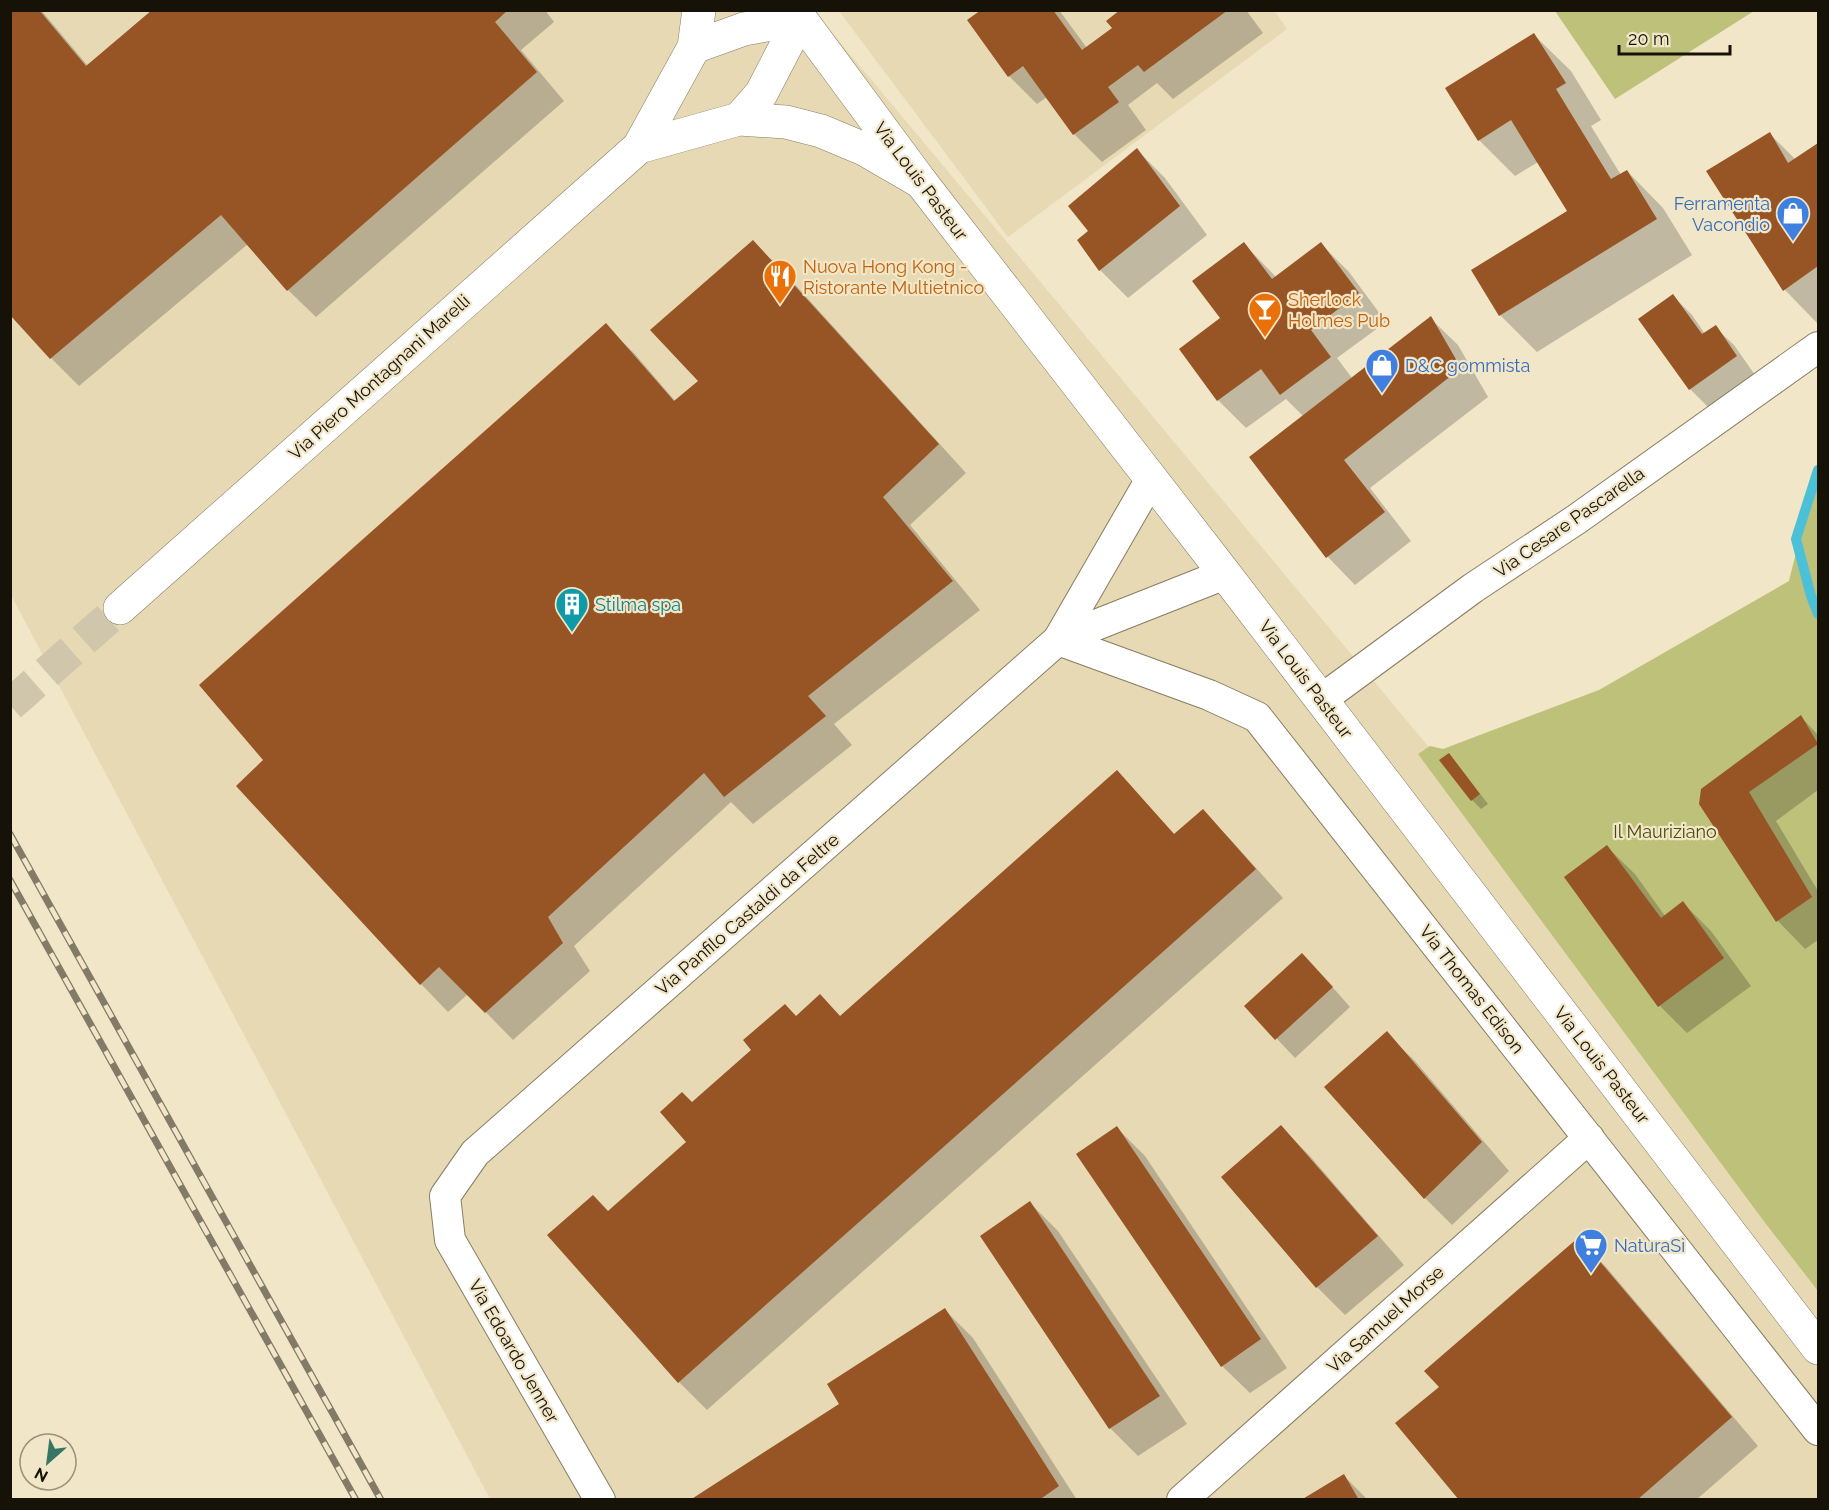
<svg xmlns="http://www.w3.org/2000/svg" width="1829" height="1510" viewBox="0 0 1829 1510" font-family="Raleway,sans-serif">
  <rect width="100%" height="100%" fill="#f1e6c8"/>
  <path fill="#e6d9b4" d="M1274 10 1287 29 1008 237 839 11Z
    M10 11H814L1818 1213V1499H490L11 595Z"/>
  <path fill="#bec17a" d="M1555 11H1754L1615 99Z
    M1818 464V1291L1763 1220 1418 754 1430 746 1443 749 1599 690 1789 581Z"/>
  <path fill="#0003" d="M10 10H41L88 66 154 10H545L554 22 521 50 564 101 316 317 288 290 248 244 79 386 51 358Z
    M984 10H1059L1087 48 1112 30 1123 10H1246L1263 33 1173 99 1157 83 1128 105 1146 130 1102 162 1074 134 1047 97 1037 104 1009 76 970 21Z
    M1534 35 1571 71 1601 120 1591 126 1621 175 1627 171 1663 208 1692 255 1537 352 1500 315 1473 270 1569 211 1538 162 1515 176 1479 140Z
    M1770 134 1795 159 1818 145V324L1785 290 1708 172Z
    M1137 150 1165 178 1207 235 1128 298 1100 270 1079 241 1091 231Z
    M753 242 781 269 966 473 910 525 980 610 834 724 852 745 753 824 731 802 574 946 590 971 513 1040 468 994 448 1012 421 984 265 760 606 326 634 353 676 402 700 381Z
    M1244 244 1276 277 1321 244 1349 272 1386 322 1337 358 1352 378 1430 318 1458 345 1488 397 1370 488 1411 541 1355 585 1328 557 1304 417 1286 399 1246 428 1218 400 1222 318Z
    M1673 296 1692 315 1705 334 1715 327 1734 345 1755 375 1709 408 1690 389Z
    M1801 717 1818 735V790L1776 821 1818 891V940L1805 949 1778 921 1700 804Z
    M1449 755 1457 764 1488 804 1481 809 1472 800 1442 761Z
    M1117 772 1175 835 1203 811 1230 839 1283 898 707 1410 679 1382 549 1235 609 1213 688 1142 692 1104 820 996 841 1017Z
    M1607 847 1635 874 1665 916 1683 903 1711 931 1751 986 1687 1033 1660 1006Z
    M1321 974 1350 1007 1295 1058 1246 1006Z
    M1387 1034 1415 1061 1509 1171 1452 1225 1425 1198Z
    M1281 1127 1309 1155 1404 1265 1345 1315 1317 1287 1223 1177Z
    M1117 1128 1145 1156 1287 1368 1250 1393 1222 1366Z
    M1030 1203 1058 1231 1187 1424 1138 1456 1110 1428 982 1236Z
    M1579 1239 1606 1267 1758 1446 1696 1500H1461L1441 1387Z
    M945 1310 973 1338 1077 1500H693L841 1404Z
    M1344 1476 1368 1500H1304Z"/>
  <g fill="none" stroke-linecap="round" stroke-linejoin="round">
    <path stroke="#4bc0d7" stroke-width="10" d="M1818 470 1796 539 1811 596 1818 614"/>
  </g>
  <path fill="#975424" d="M10 10H39L86 66 152 10H508L495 22 537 72 287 291 221 215 50 359 10 315Z
    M981 10H1053L1082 50 1112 28 1106 21 1120 10H1228L1144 72 1138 65 1108 87 1119 102 1073 135 1023 66 1008 77 967 20Z
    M1534 33 1566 83 1556 89 1611 179 1627 170 1657 219 1499 316 1471 270 1567 211 1511 120 1478 141 1445 88Z
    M1770 132 1788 163 1818 143V266L1783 291 1706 171Z
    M1137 148 1180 206 1099 271 1077 240 1088 231 1068 206Z
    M753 240 939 444 883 497 953 581 808 696 826 716 724 797 704 773 548 917 563 943 485 1013 439 967 420 985 236 786 263 760 199 685 606 323 674 401 698 381 650 330Z
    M1244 242 1272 279 1321 242 1359 293 1311 330 1331 357 1280 395 1261 369 1217 401 1179 349 1220 318 1192 281Z
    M1673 294 1702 334 1716 325 1737 356 1689 390 1638 319Z
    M1431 316 1461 368 1344 460 1385 512 1326 558 1249 457Z
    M1801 715 1818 744 1749 792 1812 897 1776 922 1699 804 1701 789Z
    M1449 753 1480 794 1471 801 1439 760Z
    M1117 770 1174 834 1203 809 1256 869 678 1383 547 1235 593 1195 608 1211 686 1142 660 1112 682 1092 692 1102 751 1050 743 1040 785 1004 796 1016 820 994 840 1016Z
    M1607 845 1661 918 1683 901 1724 958 1658 1007 1564 877Z
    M1302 953 1333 987 1275 1040 1244 1006Z
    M1387 1031 1482 1142 1424 1199 1324 1087Z
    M1281 1125 1378 1236 1316 1288 1221 1177Z
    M1117 1126 1261 1339 1221 1367 1076 1154Z
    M1030 1201 1160 1396 1109 1429 980 1236Z
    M1579 1237 1732 1417 1637 1500H1459L1395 1423 1439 1387 1424 1371Z
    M945 1308 1059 1486 1039 1500H690L839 1404 827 1384Z
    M1344 1474 1359 1500H1301Z"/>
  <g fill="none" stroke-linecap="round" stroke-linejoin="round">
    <path stroke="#d0c6ab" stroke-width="33" stroke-dasharray="33 16" stroke-linecap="butt" d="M10 705 120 608"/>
    <defs>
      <path id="minor" d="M1058 640 1209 695 1257 717 1818 1430
        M1058 640 1225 574
        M1322 699 1473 588 1577 519 1818 347
        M600 1500 450 1240 445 1196 475 1153 1058 640 1151 479
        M1182 1500 1589 1138"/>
      <path id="tertiary" d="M694 47 744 29 800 19
        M739 119 761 94 800 19
        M639 147 739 119 786 122 821 131 864 149 921 182
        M120 608 639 147 694 47 699 10"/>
      <path id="secondary" d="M794 10 921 182 1225 574 1818 1348"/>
    </defs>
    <use href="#minor" stroke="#877d62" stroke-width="32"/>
    <use href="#tertiary" stroke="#877d62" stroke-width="34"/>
    <use href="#secondary" stroke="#877d62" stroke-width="34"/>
    <use href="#minor" stroke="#fff" stroke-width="30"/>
    <use href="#tertiary" stroke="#fff" stroke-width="33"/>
    <use href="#secondary" stroke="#fff" stroke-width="33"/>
    <defs>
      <path id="rail" d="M10 834 381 1500
        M10 880 356 1500"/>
    </defs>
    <use href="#rail" stroke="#827b67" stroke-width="7"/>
    <use href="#rail" stroke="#f1e6c8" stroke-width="4.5" stroke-dasharray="14" stroke-linecap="butt"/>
  </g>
  <defs>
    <symbol id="shop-pin" viewBox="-11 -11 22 30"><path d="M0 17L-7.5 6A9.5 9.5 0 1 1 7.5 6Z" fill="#3f7fe0" stroke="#f1e6c8"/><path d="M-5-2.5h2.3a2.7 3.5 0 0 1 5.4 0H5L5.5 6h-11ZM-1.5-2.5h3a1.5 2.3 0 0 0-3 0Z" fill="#fff"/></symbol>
    <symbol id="restaurant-pin" viewBox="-11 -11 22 30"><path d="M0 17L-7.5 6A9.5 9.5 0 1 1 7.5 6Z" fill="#e8710a" stroke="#f1e6c8"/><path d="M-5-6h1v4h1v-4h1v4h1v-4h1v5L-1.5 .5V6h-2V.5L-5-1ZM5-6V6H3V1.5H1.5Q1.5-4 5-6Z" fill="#fff"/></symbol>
    <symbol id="bar-pin" viewBox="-11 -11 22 30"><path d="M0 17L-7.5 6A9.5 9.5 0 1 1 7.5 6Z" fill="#e8710a" stroke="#f1e6c8"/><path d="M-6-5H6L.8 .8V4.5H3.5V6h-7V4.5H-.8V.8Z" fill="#fff"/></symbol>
    <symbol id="building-pin" viewBox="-11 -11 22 30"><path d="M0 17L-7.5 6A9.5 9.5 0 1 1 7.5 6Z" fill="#0f9aa8" stroke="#f1e6c8"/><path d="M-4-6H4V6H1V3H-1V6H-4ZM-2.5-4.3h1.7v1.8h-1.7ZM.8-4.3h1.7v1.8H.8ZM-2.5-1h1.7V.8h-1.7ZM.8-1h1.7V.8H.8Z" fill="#fff"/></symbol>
    <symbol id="supermarket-pin" viewBox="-11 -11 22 30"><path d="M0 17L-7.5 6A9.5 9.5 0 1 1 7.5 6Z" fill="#3f7fe0" stroke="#f1e6c8"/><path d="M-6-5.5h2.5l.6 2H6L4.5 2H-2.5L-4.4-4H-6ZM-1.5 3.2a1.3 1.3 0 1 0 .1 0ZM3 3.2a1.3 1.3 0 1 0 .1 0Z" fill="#fff"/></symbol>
  </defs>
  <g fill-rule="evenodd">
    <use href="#shop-pin" x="1774" y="194" width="38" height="52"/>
    <use href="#restaurant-pin" x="761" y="257" width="38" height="52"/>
    <use href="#bar-pin" x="1246" y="290" width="38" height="52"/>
    <use href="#shop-pin" x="1363" y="346" width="38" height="52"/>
    <use href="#building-pin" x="553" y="585" width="38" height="52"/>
    <use href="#supermarket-pin" x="1572" y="1226" width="38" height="52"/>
  </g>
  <g text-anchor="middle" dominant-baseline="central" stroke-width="4.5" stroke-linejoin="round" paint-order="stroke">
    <g font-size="18" fill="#161208" stroke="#f1e6c8">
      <text transform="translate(921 181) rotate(53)">Via Louis Pasteur</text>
      <text transform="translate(379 377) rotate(-42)">Via Piero Montagnani Marelli</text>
      <text transform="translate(1569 522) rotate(-35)">Via Cesare Pascarella</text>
      <text transform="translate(1306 679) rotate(53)">Via Louis Pasteur</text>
      <text transform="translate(747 914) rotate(-41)">Via Panfilo Castaldi da Feltre</text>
      <text transform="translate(1472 989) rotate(52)">Via Thomas Edison</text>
      <text transform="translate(1602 1065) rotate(52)">Via Louis Pasteur</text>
      <text transform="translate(1385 1319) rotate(-42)">Via Samuel Morse</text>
      <text transform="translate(514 1351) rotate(60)">Via Edoardo Jenner</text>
    </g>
    <g font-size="18" fill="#366cbe" stroke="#f1e6c8" text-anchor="start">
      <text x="1770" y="203" text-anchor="end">Ferramenta<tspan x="1770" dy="21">Vacondio</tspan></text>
      <text x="1405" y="365">D&amp;C gommista</text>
      <text x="1614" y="1245">NaturaSì</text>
    </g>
    <g font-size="18" fill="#c56008" stroke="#f1e6c8" text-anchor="start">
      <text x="803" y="266">Nuova Hong Kong -<tspan x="803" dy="21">Ristorante Multietnico</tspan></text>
      <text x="1288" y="299">Sherlock<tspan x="1288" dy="21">Holmes Pub</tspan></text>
    </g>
    <g font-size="18" fill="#0d838f" stroke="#f1e6c8" text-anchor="start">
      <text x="595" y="604">Stilma spa</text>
    </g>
    <g font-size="18" fill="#4c4d0b" stroke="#f1e6c8">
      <text x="1665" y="831">Il Mauriziano</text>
    </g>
  </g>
  <rect width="1829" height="1510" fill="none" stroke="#161208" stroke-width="24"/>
  <g transform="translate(48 1462) rotate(208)"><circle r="28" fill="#f1e6c8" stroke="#99917b" stroke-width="1.5"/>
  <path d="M0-4.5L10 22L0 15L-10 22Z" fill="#377664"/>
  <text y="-9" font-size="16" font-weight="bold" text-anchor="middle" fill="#161208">N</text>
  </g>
  <path d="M1619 45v9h111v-9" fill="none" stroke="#161208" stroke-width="3"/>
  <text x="1628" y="45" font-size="18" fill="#161208" stroke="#f1e6c8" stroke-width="4.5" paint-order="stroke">20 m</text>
</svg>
